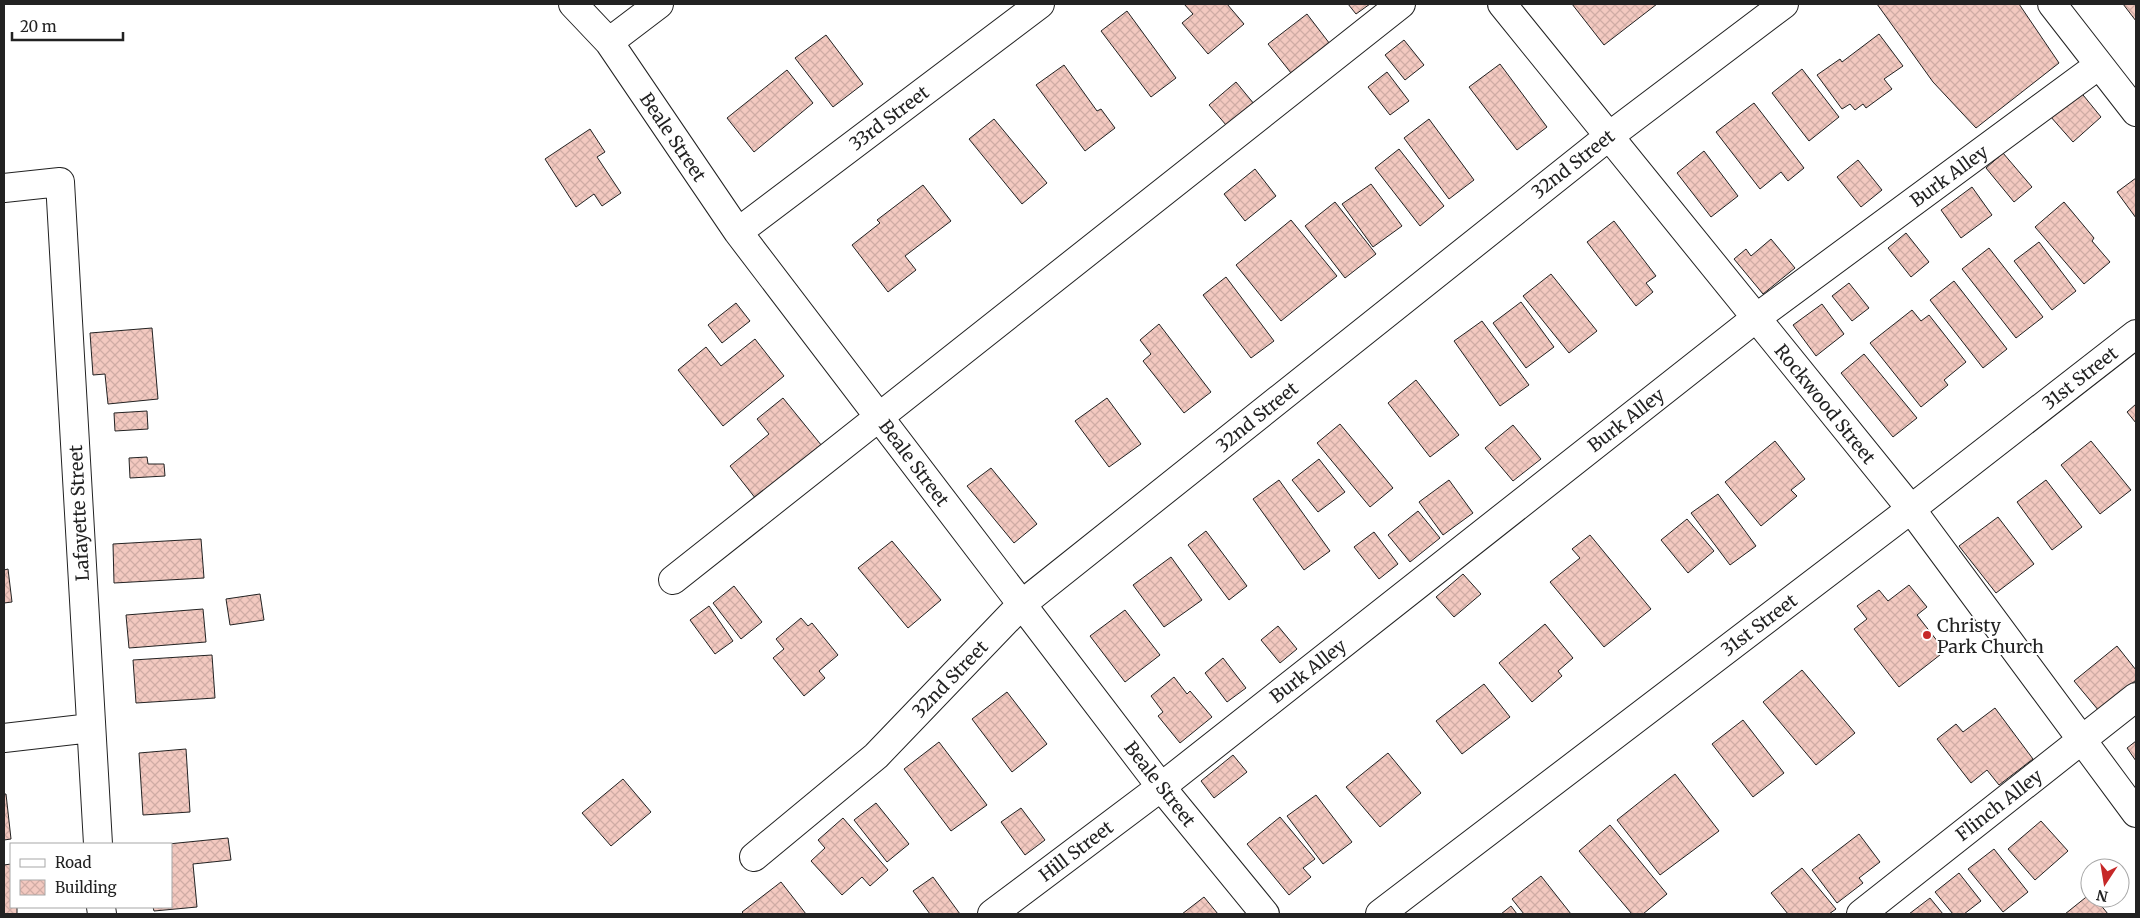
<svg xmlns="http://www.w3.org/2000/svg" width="2140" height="918" viewBox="0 0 2140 918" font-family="Merriweather,serif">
  <defs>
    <pattern id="building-cross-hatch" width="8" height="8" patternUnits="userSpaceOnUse" patternTransform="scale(1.25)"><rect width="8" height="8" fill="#f3c9c0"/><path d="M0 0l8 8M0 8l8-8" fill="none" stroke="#d0aca5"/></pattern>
  </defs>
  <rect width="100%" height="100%" fill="#fff"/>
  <path fill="url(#building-cross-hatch)" stroke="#222" d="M1184 4H1227L1244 24 1208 54 1182 23 1193 14Z
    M1348 4H1370L1356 14Z
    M1572 4H1657L1604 45Z
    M1877 4H2019L2059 63 1976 128 1933 82Z
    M2123 4H2136V21Z
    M1127 11 1176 78 1151 97 1101 31Z
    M1307 14 1333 48 1295 78 1268 44Z
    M1879 34 1903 66 1884 79 1892 89 1866 108 1863 104 1855 110 1850 104 1842 109 1817 75 1840 59 1842 62Z
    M826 35 863 84 833 107 795 58Z
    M1404 40 1424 65 1405 80 1385 55Z
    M1500 64 1547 127 1517 150 1469 87Z
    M1064 65 1097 111 1101 109 1115 128 1085 151 1036 85Z
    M1802 69 1839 117 1809 141 1772 93Z
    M787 70 813 103 754 152 727 118Z
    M1387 72 1409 101 1390 115 1368 87Z
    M1236 82 1259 110 1232 132 1209 105Z
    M2079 90 2101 117 2073 142 2050 116Z
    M1754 103 1804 168 1788 181 1781 172 1760 189 1716 132Z
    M994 119 1047 183 1022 204 969 139Z
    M1429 119 1474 180 1449 199 1404 138Z
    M590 129 605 152 597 157 621 193 602 206 594 194 576 207 545 159Z
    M1399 149 1444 206 1420 226 1375 168Z
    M1704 151 1738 196 1711 217 1677 173Z
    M2003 153 2032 187 2014 202 1986 168Z
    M1858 160 1882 190 1861 207 1837 177Z
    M1255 169 1276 196 1245 221 1224 194Z
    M2136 178V218L2117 192Z
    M1371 184 1402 226 1373 247 1342 204Z
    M923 185 951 221 905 256 916 270 888 292 852 245 880 223 877 220Z
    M1972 187 1992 215 1961 238 1941 210Z
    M1335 202 1376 254 1345 278 1305 226Z
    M2064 202 2094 238 2092 241 2110 262 2084 284 2035 227Z
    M1291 220 1337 276 1281 321 1236 265Z
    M1614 221 1656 276 1646 283 1653 292 1636 306 1587 242Z
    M1906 233 1929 262 1911 277 1888 248Z
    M1771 239 1795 268 1763 294 1734 259 1746 249 1751 256Z
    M2039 242 2076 291 2052 310 2014 261Z
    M1989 248 2043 317 2016 338 1962 269Z
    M1551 274 1597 331 1569 353 1523 296Z
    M1226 277 1274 341 1251 358 1203 295Z
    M1954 281 2007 349 1983 368 1930 300Z
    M1849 283 1869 308 1852 321 1832 296Z
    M1521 302 1554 347 1526 368 1493 323Z
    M736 303 750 321 722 343 708 325Z
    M1822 304 1844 334 1816 356 1793 325Z
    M1912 310 1921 321 1929 315 1966 362 1944 380 1948 385 1921 407 1870 343Z
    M1482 321 1529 385 1500 406 1454 341Z
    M1159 324 1211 392 1184 413 1143 361 1151 354 1140 340Z
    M152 328 158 399 108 404 105 374 93 375 90 333Z
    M755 339 784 376 723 426 678 370 706 347 721 366Z
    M1864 354 1917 418 1893 437 1841 373Z
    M1416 380 1459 435 1430 457 1388 403Z
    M783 398 822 446 756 499 730 466 769 434 757 419Z
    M1107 398 1141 444 1109 467 1075 421Z
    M2136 404V423L2127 412Z
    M147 411 148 429 115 431 114 413Z
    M1340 424 1393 488 1370 507 1317 443Z
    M1513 425 1541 459 1513 481 1485 448Z
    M1775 441 1805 479 1791 490 1797 496 1761 526 1725 482Z
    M2091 441 2131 490 2100 514 2061 465Z
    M147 457 148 464H164L165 476 130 478 129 458Z
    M1319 459 1345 492 1318 512 1292 480Z
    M991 468 1037 524 1014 543 967 486Z
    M1279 480 1330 551 1304 570 1253 499Z
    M1449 480 1473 513 1443 535 1419 502Z
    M2046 480 2082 527 2052 550 2017 502Z
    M1718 494 1756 546 1730 565 1691 513Z
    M1418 511 1440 538 1410 562 1388 535Z
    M1998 517 2034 564 1996 593 1959 546Z
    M1687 519 1714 551 1688 573 1661 540Z
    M1206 531 1247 586 1229 600 1188 545Z
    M1374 532 1398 564 1379 579 1354 547Z
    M1590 535 1651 609 1604 647 1550 582 1580 558 1572 549Z
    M201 539 204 578 114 583 113 544Z
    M892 541 941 600 908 628 858 568Z
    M1171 557 1202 600 1164 627 1133 585Z
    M8 569 12 602 4 603V570Z
    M1463 574 1481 594 1454 617 1436 597Z
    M1909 585 1927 607 1917 615 1945 651 1899 687 1854 629 1867 619 1857 606 1879 590 1888 601Z
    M734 586 762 622 741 639 713 603Z
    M260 594 264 620 230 625 226 599Z
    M709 606 733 641 715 654 690 620Z
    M203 609 206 642 129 648 126 615Z
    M1125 610 1160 655 1125 682 1090 636Z
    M801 618 808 626 812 623 838 655 819 671 825 678 804 696 773 658 784 649 776 639Z
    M1545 624 1573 658 1558 671 1562 676 1532 702 1499 663Z
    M1278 626 1297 649 1280 663 1261 640Z
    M2117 646 2136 670V680L2099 711 2074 681Z
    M212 655 215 698 136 703 133 660Z
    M1223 658 1246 688 1227 702 1205 673Z
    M1802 670 1855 733 1816 765 1763 702Z
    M1174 677 1187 694 1190 691 1212 717 1180 743 1158 716 1163 712 1151 696Z
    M1484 684 1510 717 1462 754 1436 721Z
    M1007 692 1047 744 1012 772 972 719Z
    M1995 708 2033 759 1999 785 1987 770 1971 783 1937 739 1956 724 1963 732Z
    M1743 720 1784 773 1753 797 1712 744Z
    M2136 741V761L2127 748Z
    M939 742 987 805 951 831 904 769Z
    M186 749 190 812 143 815 139 753Z
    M1388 753 1421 793 1380 827 1346 787Z
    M1233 755 1247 772 1214 798 1201 781Z
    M1675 774 1719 831 1660 875 1617 820Z
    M623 779 651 812 611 846 582 813Z
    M4 794H6L11 839 4 840Z
    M1316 795 1352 842 1323 864 1287 816Z
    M876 803 909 844 887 862 854 820Z
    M1021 808 1045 840 1025 855 1001 822Z
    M1280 817 1315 859 1303 868 1311 877 1289 895 1247 844Z
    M843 818 888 870 870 886 862 877 842 895 811 861 825 848 818 840Z
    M2041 821 2068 851 2035 880 2008 849Z
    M1610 825 1667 894 1643 914H1632L1579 851Z
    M1859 834 1880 862 1859 878 1863 883 1837 903 1812 870Z
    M228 838 231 860 193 864 197 907 154 911 153 907H171V844H168Z
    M1994 849 2028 892 2003 912 1968 869Z
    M11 864V907H17V914H4V865Z
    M1802 868 1836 909 1829 914H1788L1771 893Z
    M1959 873 1981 901 1964 914H1953L1935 892Z
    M1541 876 1571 914H1524L1512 899Z
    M933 877 960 914H930L913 891Z
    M781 882 806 914H744L742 912Z
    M2090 894V898H2095L2108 914H2065Z
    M1204 897 1218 914H1182Z
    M1930 898 1943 914H1909Z
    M1511 906 1517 914H1501Z"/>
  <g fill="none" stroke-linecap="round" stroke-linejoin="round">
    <defs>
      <path id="minor" d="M573 4 609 42 738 232 1161 787 1265 914
        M1502 4 1911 509 2136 813
        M2052 4 2136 112
        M609 42 659 4
        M4 188 60 182 98 844
        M738 232 1040 4
        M673 580 1401 4
        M4 738 91 728
        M754 857 876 756 1022 604 1608 137 1784 4
        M101 907 102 914
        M992 914 1161 787 1756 318 2099 65
        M1380 914 1911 509 2136 334
        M1861 914 2136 697"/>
    </defs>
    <use href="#minor" stroke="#222" stroke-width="30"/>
    <use href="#minor" stroke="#fff" stroke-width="28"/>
  </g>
  <circle fill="#c62828" stroke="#fff" stroke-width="2" cx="1927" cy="635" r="5"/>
  <g text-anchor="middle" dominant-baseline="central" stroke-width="4" stroke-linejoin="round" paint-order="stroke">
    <g font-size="18" fill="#222" stroke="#fff">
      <text transform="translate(889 118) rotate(-37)">33rd Street</text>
      <text transform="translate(673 137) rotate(56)">Beale Street</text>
      <text transform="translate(1573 164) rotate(-38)">32nd Street</text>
      <text transform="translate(1949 176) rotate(-36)">Burk Alley</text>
      <text transform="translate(2080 378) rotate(-38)">31st Street</text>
      <text transform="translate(1825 404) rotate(51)">Rockwood Street</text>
      <text transform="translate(1257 417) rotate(-39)">32nd Street</text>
      <text transform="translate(1626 420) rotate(-38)">Burk Alley</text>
      <text transform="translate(914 463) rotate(53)">Beale Street</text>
      <text transform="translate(79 513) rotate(-93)">Lafayette Street</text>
      <text transform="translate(1759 625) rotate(-37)">31st Street</text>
      <text transform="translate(1308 671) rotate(-38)">Burk Alley</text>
      <text transform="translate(950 679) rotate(-46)">32nd Street</text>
      <text transform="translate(1160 784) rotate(52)">Beale Street</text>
      <text transform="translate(1999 805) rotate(-38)">Flinch Alley</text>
      <text transform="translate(1076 851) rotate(-37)">Hill Street</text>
    </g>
    <g font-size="18" fill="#222" stroke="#fff" text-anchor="start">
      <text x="1937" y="625">Christy<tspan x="1937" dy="21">Park Church</tspan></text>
    </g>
  </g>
  <rect width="2140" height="918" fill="none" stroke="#222222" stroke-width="10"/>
  <rect x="10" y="843" width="162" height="65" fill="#ffffff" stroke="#a7a7a7"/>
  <rect x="20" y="859" width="25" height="8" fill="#ffffff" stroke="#a7a7a7"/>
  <text x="55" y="868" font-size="15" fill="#222222">Road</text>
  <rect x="20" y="880" width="25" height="15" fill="url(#building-cross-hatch)" stroke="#a7a7a7"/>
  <text x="55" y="893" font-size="15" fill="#222222">Building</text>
  <g transform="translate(2105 883) rotate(192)"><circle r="24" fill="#ffffff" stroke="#a7a7a7"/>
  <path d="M0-4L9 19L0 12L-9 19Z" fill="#c62828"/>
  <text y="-8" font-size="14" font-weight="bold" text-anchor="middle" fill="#222222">N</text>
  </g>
  <path d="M12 32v8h111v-8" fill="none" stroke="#222222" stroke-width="2.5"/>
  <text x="20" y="32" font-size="15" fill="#222222" stroke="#ffffff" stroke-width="4" paint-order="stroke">20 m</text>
</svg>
